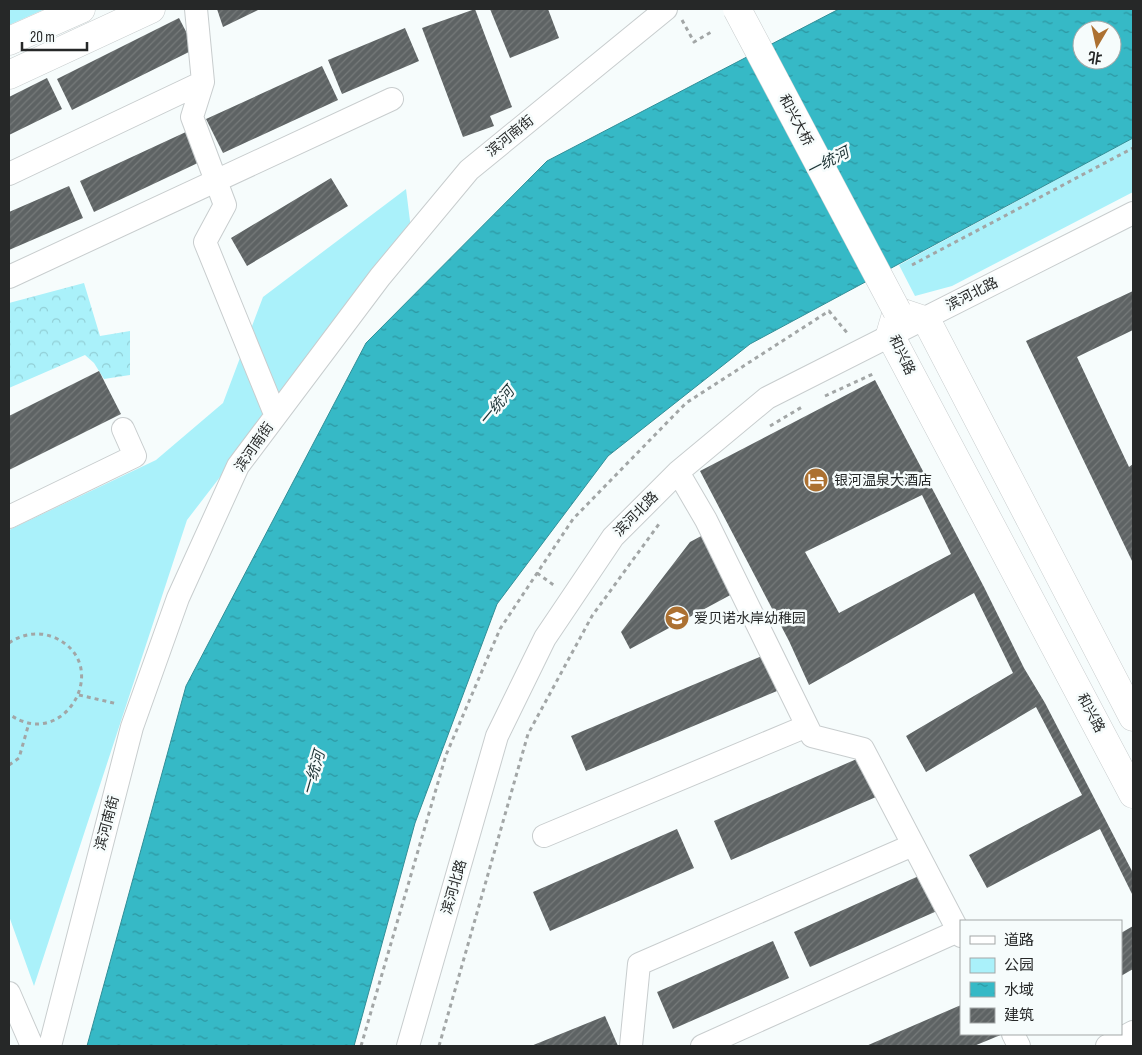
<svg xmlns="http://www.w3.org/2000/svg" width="1142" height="1055" viewBox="0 0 1142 1055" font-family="'Sofia Sans Condensed','Noto Sans SC',sans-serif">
  <defs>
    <pattern id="forest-crowns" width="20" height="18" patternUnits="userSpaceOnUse" patternTransform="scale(1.25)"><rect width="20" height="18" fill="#aaf1fa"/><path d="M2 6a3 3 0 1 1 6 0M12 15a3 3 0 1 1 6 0" fill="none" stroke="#92cfd6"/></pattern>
    <pattern id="water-ripples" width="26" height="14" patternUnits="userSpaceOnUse" patternTransform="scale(1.25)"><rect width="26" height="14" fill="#36b9c6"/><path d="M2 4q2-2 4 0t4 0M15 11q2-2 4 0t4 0" fill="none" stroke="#2d96a1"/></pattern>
    <pattern id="building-hatch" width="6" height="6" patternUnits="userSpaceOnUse" patternTransform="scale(1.25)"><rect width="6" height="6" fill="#5e6364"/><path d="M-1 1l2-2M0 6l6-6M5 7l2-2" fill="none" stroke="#767a7a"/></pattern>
  </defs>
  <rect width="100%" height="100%" fill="#f6fcfc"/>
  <path fill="#aaf1fa" d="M9 9H45L9 25Z
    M1133 138V192L952 286 915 296 899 265Z
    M406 189 411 229 187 520 34 986 9 916V530L156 460 223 403 263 297Z"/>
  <path fill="url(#forest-crowns)" d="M84 283 100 336 130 331V375L104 379 94 363 85 355 9 388V303Z"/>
  <path fill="url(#water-ripples)" stroke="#318e97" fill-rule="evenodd" d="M839 9H1133V138L750 344 608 456 497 604 415 823 354 1046H87L186 686 366 343 547 161ZM1082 30H1112V60H1082Z"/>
  <path fill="url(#building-hatch)" fill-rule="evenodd" d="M217 9H260L223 27Z
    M475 9 512 107 490 116 494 126 463 137 422 28Z
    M490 9H548L559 38 510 58Z
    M179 18 195 49 72 110 57 79Z
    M405 28 419 61 342 94 328 60Z
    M322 66 338 100 223 153 206 119Z
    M47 78 62 109 9 135V97Z
    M188 131 202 161 94 212 80 181Z
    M331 178 348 206 247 266 231 238Z
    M69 186 83 218 9 250V212Z
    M1133 291V330L1077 357 1129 467 1133 464V563L1026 341Z
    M99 371 121 414 9 470V416Z
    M875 380 984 587 1024 668 1045 703 1133 873V896L1100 829 987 888 969 855 1082 795 1036 707 926 772 906 736 1013 673 974 593 809 685 789 641 700 471ZM922 495 951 554 839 613 805 552Z
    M705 534 736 592 630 649 621 632 690 542Z
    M762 656 777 691 586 771 571 736Z
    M859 758 876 797 731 860 714 821Z
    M677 829 694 868 550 931 533 892Z
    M921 875 937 911 810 967 794 932Z
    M1133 926V969L1121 976V933Z
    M773 941 789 978 673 1029 657 992Z
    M961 1005V1034H1003L974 1046H866Z
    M605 1016 618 1046H531Z"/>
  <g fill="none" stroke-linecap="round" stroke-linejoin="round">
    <defs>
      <path id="minor" d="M196 9 203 82 192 117 225 205 205 242 273 409
        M9 174 203 82
        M9 277 392 99
        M678 472 706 520 812 736 863 749 961 936
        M9 517 135 456 123 429
        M544 836 807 726
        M9 993 32 1046
        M1013 1034 1019 1046
        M50 1046 132 727 178 598 238 466 380 277 469 170 666 9
        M408 1046 497 736 545 638 613 537 678 472 767 398 1133 213
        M631 1046 639 964 913 845
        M702 1046 958 931
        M1107 1046 1133 1032"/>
      <path id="tertiary" d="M9 41 81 9
        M9 75 151 9
        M1133 717 929 325 921 319 897 311 890 335 1133 794"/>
    </defs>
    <use href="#minor" stroke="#c8cdce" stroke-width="24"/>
    <use href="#tertiary" stroke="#c8cdce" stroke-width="29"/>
    <path stroke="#a2a6a6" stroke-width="3" stroke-dasharray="4 4" stroke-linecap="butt" d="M682 20 694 42 713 31
      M912 265 1133 148
      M825 396 875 373
      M770 426 802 407
      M537 573 555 586
      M9 643C22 634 38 631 53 637 115 662 65 754 9 714
      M79 695 118 704
      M9 765 19 758 29 723
      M361 1046 446 755 500 629 573 519 686 403 829 311 848 334
      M439 1046 528 734 592 616 659 524"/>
    <use href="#minor" stroke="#fff" stroke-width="22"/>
    <use href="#tertiary" stroke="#fff" stroke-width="28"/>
    <defs>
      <path id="tertiary-bridge" d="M737 9 897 311"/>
    </defs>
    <use href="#tertiary-bridge" stroke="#c8cdce" stroke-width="29" stroke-linecap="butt"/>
    <use href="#tertiary-bridge" stroke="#fff" stroke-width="28"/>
  </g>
  <defs>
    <symbol id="hotel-disc" viewBox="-11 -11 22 22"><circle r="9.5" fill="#ac7132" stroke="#f6fcfc"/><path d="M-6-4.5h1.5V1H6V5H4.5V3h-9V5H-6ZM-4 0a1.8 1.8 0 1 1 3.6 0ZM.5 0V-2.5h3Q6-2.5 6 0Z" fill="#fff"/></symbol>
    <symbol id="school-disc" viewBox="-11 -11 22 22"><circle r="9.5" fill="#ac7132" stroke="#f6fcfc"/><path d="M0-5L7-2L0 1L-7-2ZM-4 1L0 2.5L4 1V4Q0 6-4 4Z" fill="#fff"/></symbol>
  </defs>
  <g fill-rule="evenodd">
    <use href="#hotel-disc" x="802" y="466" width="28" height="28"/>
    <use href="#school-disc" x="663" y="604" width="28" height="28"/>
  </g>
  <g text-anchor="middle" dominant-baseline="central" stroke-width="5" stroke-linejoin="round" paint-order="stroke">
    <g font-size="14" fill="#262828" stroke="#f6fcfc">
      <text transform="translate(796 120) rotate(62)">和兴大桥</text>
      <text transform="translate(510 136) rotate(-39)">滨河南街</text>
      <text transform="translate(972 294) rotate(-27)">滨河北路</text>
      <text transform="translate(902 355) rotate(65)">和兴路</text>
      <text transform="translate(254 447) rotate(-55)">滨河南街</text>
      <text transform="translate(636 514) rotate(-45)">滨河北路</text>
      <text transform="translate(1091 713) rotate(62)">和兴路</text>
      <text transform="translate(107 823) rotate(-75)">滨河南街</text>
      <text transform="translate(454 887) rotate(-74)">滨河北路</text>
    </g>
    <g font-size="14" fill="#262828" stroke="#f6fcfc" text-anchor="start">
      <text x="834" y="480">银河温泉大酒店</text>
      <text x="694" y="618">爱贝诺水岸幼稚园</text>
    </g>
    <g font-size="15" font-style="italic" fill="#1c3234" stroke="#f6fcfc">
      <text transform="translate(828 162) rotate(-27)">一统河</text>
      <text transform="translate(497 406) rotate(-50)">一统河</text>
      <text transform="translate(314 773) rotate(-74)">一统河</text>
    </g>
  </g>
  <rect width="1142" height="1055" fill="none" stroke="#262828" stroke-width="20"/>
  <rect x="960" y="920" width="162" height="115" fill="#f6fcfc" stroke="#a3a7a7"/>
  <rect x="970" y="936" width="25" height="8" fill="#ffffff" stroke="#a3a7a7"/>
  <text x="1004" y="945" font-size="15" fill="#262828">道路</text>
  <rect x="970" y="958" width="25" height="15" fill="#aaf1fa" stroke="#a3a7a7"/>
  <text x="1004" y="970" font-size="15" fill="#262828">公园</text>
  <rect x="970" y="982" width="25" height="15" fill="url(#water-ripples)" stroke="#a3a7a7"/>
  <text x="1004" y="995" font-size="15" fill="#262828">水域</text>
  <rect x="970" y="1008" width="25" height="15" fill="url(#building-hatch)" stroke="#a3a7a7"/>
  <text x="1004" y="1020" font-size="15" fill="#262828">建筑</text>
  <g transform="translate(1097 45) rotate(189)"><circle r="24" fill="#f6fcfc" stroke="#a3a7a7"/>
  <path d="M0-4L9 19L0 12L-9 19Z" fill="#ac7132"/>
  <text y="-8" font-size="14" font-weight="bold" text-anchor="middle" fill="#262828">北</text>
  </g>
  <path d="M22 42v8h65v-8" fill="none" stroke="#262828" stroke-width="2.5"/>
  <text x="30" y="42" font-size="15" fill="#262828" stroke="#f6fcfc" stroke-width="4" paint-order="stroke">20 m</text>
</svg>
